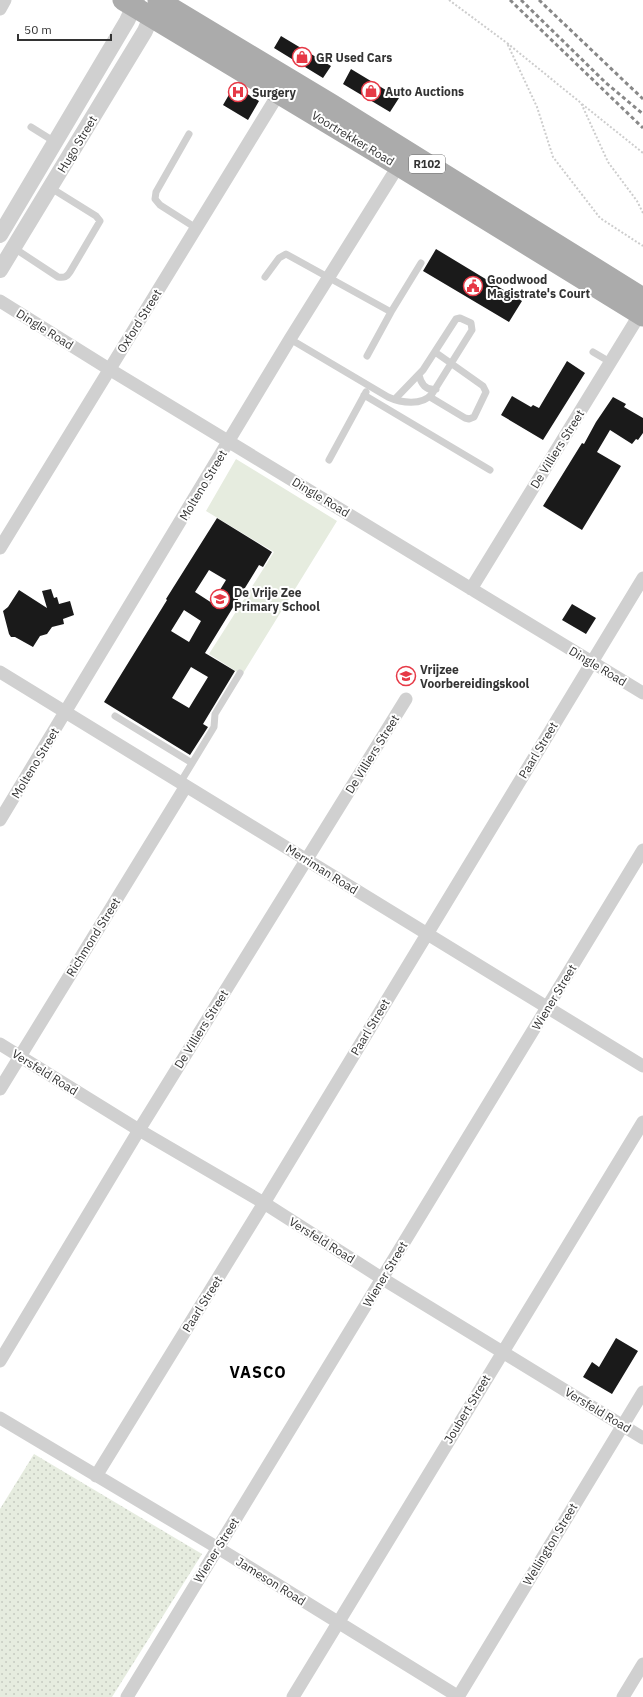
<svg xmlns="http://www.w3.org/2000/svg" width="643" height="1697" viewBox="0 0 643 1697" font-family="'IBM Plex Sans',sans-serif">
  <defs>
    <pattern id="grass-dots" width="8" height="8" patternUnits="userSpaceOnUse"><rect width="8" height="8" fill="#e6ecdf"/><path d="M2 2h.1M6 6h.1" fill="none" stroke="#c6cbc0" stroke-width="1.8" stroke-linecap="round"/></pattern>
  </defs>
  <rect width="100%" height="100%" fill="#fff"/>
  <path fill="url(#grass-dots)" d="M34 1454 202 1554 112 1697H0V1509Z"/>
  <path fill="#e6ecdf" d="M236 459 337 521 242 675 209 654 274 552 206 511Z"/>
  <path fill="#1a1a1a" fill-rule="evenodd" d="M281 36 331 66 323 78 274 48Z
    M351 69 399 98 390 112 343 84Z
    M234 86 259 101 248 120 223 105Z
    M436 249 522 301 509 322 423 271Z
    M567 361 585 373 543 440 501 415 512 396 531 407 533 405 539 408Z
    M613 397 626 404 624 407 643 418V433L638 440 636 439 632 444 610 430 597 452 621 466 582 530 543 506 582 443 584 444 596 422Z
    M217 518 272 552 263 567 259 565 205 653 235 671 203 724 208 727 190 755 104 702 167 600 166 599ZM209 570 226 580 212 603 195 592ZM184 610 201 621 189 642 171 631ZM191 667 208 677 189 708 172 698Z
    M51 589 54 598 57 597 59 604 70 601 74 615 63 619 64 624 52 627 47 634 40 636 33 647 15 637H11L9 634 3 611 8 607 19 590 47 608 42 591Z
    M572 604 596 618 586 634 562 620Z
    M616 1338 638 1351 612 1394 583 1377 592 1362 599 1367Z"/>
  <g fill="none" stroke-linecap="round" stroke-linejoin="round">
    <path stroke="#cdcdcd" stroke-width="2" stroke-dasharray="2 2" stroke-linecap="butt" d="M449 0 507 43
      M582 104 643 153
      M643 213 637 201 608 162 581 103 507 43 537 107 553 157 600 218 643 246"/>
    <path stroke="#d0d0d0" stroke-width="7" d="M31 127 55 142
      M189 134 156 192 155 199 160 205 196 228
      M14 248 58 277C64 278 67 277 70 272L100 221 96 216 51 188
      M265 277 279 258 286 254 391 312 367 356
      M391 312 421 263
      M290 339 388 397C401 403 422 406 432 394L472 330 471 323 460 318 456 319 423 370 395 399
      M593 352 610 362
      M419 375C421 384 426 391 436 389
      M364 395 490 470
      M430 397 465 418 469 419 474 417 486 392 483 386 435 352
      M329 460 366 392
      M115 716 192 763
      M180 783 214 727 215 714 240 673"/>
    <path stroke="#d0d0d0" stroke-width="13" d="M0 9 5 0
      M0 301 109 369 643 693
      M0 548 279 93
      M471 589 643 309
      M0 672 643 1066
      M0 820 290 339 402 160
      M0 1044 139 1130 264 1203 383 1279 643 1438
      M0 1089 186 786
      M0 1361 139 1130 406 699
      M0 1418 218 1548 459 1697
      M96 1476 264 1203 643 578
      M127 1697 643 850
      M293 1697 643 1122
      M458 1697 643 1392
      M623 1697 643 1664"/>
    <path stroke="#d0d0d0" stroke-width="16" d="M0 235 127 21 137 0
      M0 270 145 31 155 7"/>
    <path stroke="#ababab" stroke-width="21" d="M123 0 399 166 643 316
      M158 0 331 104 643 298"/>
    <path stroke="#888" stroke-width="3" stroke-dasharray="4 3" stroke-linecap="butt" d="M510 0 643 128
      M521 0 606 83 643 114
      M539 0 643 99"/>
  </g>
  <defs>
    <symbol id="shop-ring" viewBox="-11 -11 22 22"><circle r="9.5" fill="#fff" stroke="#e63946" stroke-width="1.5"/><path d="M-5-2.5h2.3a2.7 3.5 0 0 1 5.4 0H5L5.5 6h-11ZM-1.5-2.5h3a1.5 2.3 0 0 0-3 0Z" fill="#e63946"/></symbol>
    <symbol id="hospital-ring" viewBox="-11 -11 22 22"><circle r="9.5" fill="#fff" stroke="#e63946" stroke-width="1.5"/><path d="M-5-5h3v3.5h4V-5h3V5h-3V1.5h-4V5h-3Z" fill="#e63946"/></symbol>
    <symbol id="civic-ring" viewBox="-11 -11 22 22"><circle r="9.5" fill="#fff" stroke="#e63946" stroke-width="1.5"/><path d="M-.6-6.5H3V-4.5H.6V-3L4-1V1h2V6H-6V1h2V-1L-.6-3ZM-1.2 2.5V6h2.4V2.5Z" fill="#e63946"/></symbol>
    <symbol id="school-ring" viewBox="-11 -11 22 22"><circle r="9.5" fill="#fff" stroke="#e63946" stroke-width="1.5"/><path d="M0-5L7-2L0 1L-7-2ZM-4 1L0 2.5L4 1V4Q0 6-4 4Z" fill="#e63946"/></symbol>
  </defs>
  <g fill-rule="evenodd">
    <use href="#shop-ring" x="291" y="46" width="22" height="22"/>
    <use href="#shop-ring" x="360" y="80" width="22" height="22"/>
    <use href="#hospital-ring" x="227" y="81" width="22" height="22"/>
    <use href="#civic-ring" x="462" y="275" width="22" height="22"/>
    <use href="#school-ring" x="209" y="588" width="22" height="22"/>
    <use href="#school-ring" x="395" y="665" width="22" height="22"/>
  </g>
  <g text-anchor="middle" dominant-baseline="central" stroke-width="4" stroke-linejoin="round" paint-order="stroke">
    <rect fill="#fff" stroke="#707070" stroke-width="1" x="409" y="155" width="36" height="18" rx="3"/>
    <g font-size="11" font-weight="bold" fill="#333">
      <text x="427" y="164">R102</text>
    </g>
    <g font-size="12" font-weight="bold" fill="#333" stroke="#fff" text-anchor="start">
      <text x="316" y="57">GR Used Cars</text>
      <text x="385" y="91">Auto Auctions</text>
      <text x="252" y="92">Surgery</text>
      <text x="487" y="279">Goodwood<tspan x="487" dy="14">Magistrate's Court</tspan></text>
      <text x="234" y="592">De Vrije Zee<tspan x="234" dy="14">Primary School</tspan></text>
      <text x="420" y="669">Vrijzee<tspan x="420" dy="14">Voorbereidingskool</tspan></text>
    </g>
    <g font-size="12" fill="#333" stroke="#fff">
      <text transform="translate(353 138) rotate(31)">Voortrekker Road</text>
      <text transform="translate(77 144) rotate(-59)">Hugo Street</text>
      <text transform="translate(139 321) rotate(-58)">Oxford Street</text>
      <text transform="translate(45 329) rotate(32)">Dingle Road</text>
      <text transform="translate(557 449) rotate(-58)">De Villiers Street</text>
      <text transform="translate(203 485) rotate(-59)">Molteno Street</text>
      <text transform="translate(321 497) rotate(31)">Dingle Road</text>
      <text transform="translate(598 666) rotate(31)">Dingle Road</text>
      <text transform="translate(538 750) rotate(-59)">Paarl Street</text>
      <text transform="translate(372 754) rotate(-58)">De Villiers Street</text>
      <text transform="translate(35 763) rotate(-59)">Molteno Street</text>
      <text transform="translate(322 869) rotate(32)">Merriman Road</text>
      <text transform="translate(93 937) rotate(-58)">Richmond Street</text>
      <text transform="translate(554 997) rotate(-59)">Wiener Street</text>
      <text transform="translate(370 1027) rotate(-59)">Paarl Street</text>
      <text transform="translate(201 1029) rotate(-58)">De Villiers Street</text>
      <text transform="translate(45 1072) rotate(32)">Versfeld Road</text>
      <text transform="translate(322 1240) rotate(32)">Versfeld Road</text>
      <text transform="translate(385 1274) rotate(-59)">Wiener Street</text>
      <text transform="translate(202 1304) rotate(-58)">Paarl Street</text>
      <text transform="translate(467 1409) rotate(-59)">Joubert Street</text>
      <text transform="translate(598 1410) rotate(31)">Versfeld Road</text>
      <text transform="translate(550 1544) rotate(-59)">Wellington Street</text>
      <text transform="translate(216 1550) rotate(-58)">Wiener Street</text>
      <text transform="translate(271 1581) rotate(32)">Jameson Road</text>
    </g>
    <g font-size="16" font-weight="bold" letter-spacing="1" fill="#000" stroke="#fff">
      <text x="258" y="1372">VASCO</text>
    </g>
  </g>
  <path d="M18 34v6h93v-6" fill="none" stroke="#333333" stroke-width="2"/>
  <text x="24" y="34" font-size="12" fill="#333333" stroke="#ffffff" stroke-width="3" paint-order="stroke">50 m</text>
</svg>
